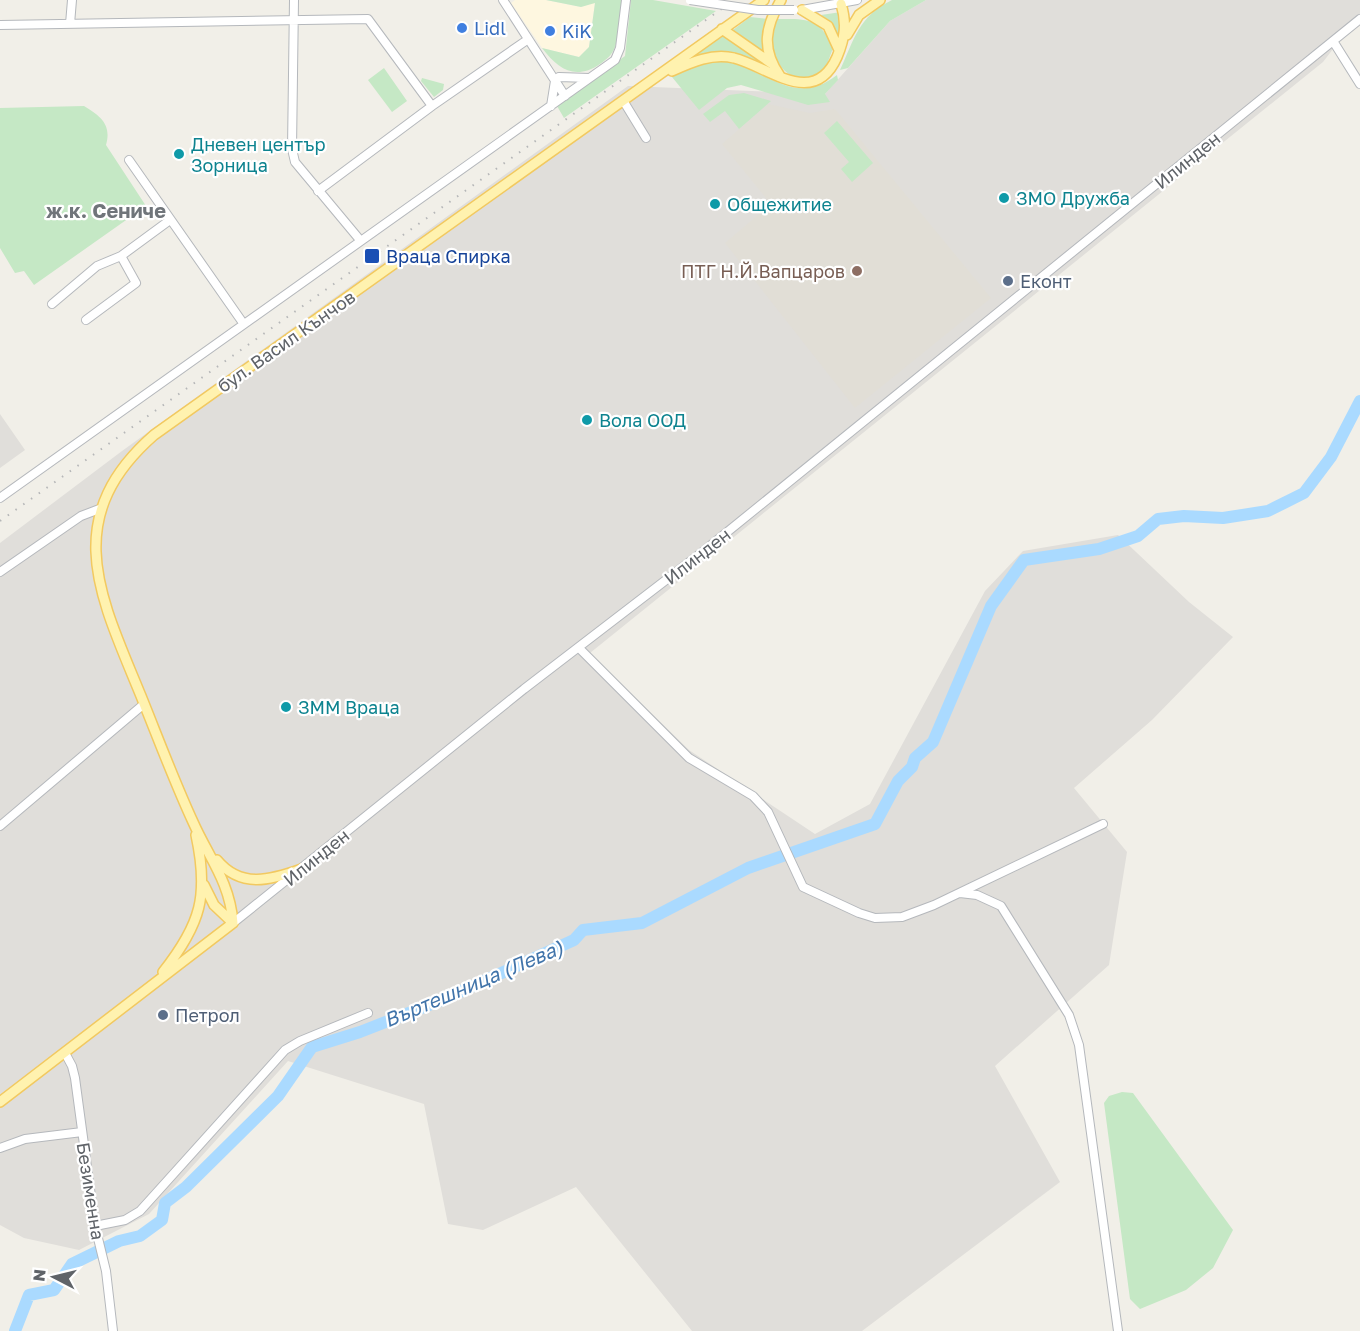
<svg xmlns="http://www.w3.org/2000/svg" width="1360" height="1331" viewBox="0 0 1360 1331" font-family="'Golos Text',sans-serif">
  <rect width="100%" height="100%" fill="#f1efe8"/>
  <path fill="#fef7e0" d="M515 0H546L581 7 595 2 589 47 579 57 542 48 511 3Z"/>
  <path fill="#e0deda" d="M926 0H1360V14L1323 62 590 653 689 750 815 834 870 804 985 591 1023 551 1118 535 1189 602 1233 637 1152 720 1074 788 1127 852 1109 965 995 1066 1060 1182 862 1331H692L576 1187 483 1230 448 1224 424 1104 288 1061 149 1214 79 1250 24 1238 0 1225V543L122 451 628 86 825 94 890 21Z
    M0 414 25 450 0 468Z"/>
  <path fill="#e1ded6" d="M768 104 810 113 835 109 991 298 855 408 725 243 771 204 722 144Z"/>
  <path fill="#c5e8c5" d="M546 0H622C620 15 620 32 615 47 612 55 607 59 600 64 575 81 558 69 542 48L579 57 589 47 595 3 581 7Z
    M631 0H653L716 11 564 118 557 106 625 56Z
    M892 0H926L890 21 848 68 840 70C855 38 858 17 892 0Z
    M841 12 843 16 839 36 831 23 821 15Z
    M750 17 768 19 763 52 733 30Z
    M776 19C807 19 820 17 833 48L826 67C791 99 762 55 776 19Z
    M724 35 769 65C762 64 754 59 747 57 725 48 704 51 684 62Z
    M714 60C762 62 791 111 837 75L838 80 825 94 830 102 808 105 741 85 727 88 699 110 672 77 691 66Z
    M384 68 407 101 392 112 368 80Z
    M422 78 444 84 443 90 434 97 421 81Z
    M744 93 771 101 739 129 725 111 710 122 703 114 729 95Z
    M84 106C100 116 112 124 106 145L146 206 34 285 24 271 15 273 0 248V108Z
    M837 121 873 163 852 182 841 169 849 162 824 133Z
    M1122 1092 1133 1093 1233 1230 1213 1268 1186 1290 1140 1309 1130 1299 1104 1103 1109 1096Z"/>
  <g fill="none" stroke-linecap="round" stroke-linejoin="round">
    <path stroke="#aadaff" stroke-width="12" d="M15 1331 29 1295 54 1290 72 1264 119 1241 140 1236 162 1220 165 1203 186 1187 278 1096 312 1047 360 1032 442 1000 574 940 583 930 642 923 748 868 875 824 898 781 912 767 915 758 933 742 991 606 1024 560 1099 549 1138 536 1158 519 1184 516 1223 518 1268 511 1304 493 1331 457 1360 401"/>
    <defs>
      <path id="minor" d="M294 0 292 149 295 162 360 240
        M503 0 565 96
        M802 10 857 0
        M70 24 72 0
        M0 25 368 19 432 106 318 191
        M1333 41 1360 84
        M559 77 589 78
        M624 102 646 138
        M432 106 527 40
        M551 106 555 81
        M129 160 243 323
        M52 304 97 266 121 256 170 220
        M86 320 136 283 121 256
        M0 498 615 60 620 48 626 0
        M0 572 81 516 102 508
        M579 648 689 758 753 796 768 812 803 887 859 913 875 918 902 917 934 905 1103 824
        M0 826 144 704
        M960 893 977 895 1001 906 1069 1015 1079 1045 1118 1331
        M233 923 524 689 705 550 1360 19
        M65 1053 72 1066 75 1078 95 1226 106 1271 113 1331
        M0 1148 25 1139 82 1132
        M95 1226 125 1220 140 1211 285 1050 300 1041 368 1013"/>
      <path id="major" d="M802 10 828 26 839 50
        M722 29 771 63
        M847 35 859 15 880 0
        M672 71C692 62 712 53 734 58 769 67 814 109 837 57 845 38 847 23 841 4
        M780 76C761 49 765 27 781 0
        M217 860C241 889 271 880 302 869
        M204 885 214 905 233 923
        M233 923C230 882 209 858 193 822 174 781 158 738 141 696 101 598 58 519 154 435L764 0
        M163 972C201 924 209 895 196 835
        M0 1102 233 923"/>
    </defs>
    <use href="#minor" stroke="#b5b8bc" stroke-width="10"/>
    <use href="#major" stroke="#f2c960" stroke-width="12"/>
    <use href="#minor" stroke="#fff" stroke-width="8"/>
    <use href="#major" stroke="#fff2af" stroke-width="9"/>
    <path stroke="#b6b7b8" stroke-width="2" stroke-dasharray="1.5 8" stroke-linecap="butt" d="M0 521 734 0"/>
    <defs>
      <path id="minor-bridge" d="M690 0 758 10H794"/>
    </defs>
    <use href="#minor-bridge" stroke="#b5b8bc" stroke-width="10" stroke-linecap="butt"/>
    <use href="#minor-bridge" stroke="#fff" stroke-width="8"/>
  </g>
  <g fill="#3f7fe0" stroke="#fff" stroke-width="2">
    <circle cx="462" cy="28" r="6"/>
    <circle cx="550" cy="31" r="6"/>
  </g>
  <g fill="#0f9aa8" stroke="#fff" stroke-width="2">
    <circle cx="179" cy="154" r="6"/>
    <circle cx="1004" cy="198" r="6"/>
    <circle cx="715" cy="204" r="6"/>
    <circle cx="587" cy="420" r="6"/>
    <circle cx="286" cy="707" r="6"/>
  </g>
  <rect fill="#1a4fb4" stroke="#fff" stroke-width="2" x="364" y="248" width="16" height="16" rx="3"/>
  <circle fill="#8d6e63" stroke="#fff" stroke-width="2" cx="857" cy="271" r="6"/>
  <g fill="#5c6f8a" stroke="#fff" stroke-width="2">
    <circle cx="1008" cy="281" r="6"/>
    <circle cx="163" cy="1015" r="6"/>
  </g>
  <g text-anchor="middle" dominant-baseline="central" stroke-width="4.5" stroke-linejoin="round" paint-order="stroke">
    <g font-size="18" fill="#366cbe" stroke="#fff" text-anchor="start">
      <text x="474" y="28">Lidl</text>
      <text x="562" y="31">KiK</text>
    </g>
    <g font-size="18" fill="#0d838f" stroke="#fff" text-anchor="start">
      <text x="191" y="144">Дневен център<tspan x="191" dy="21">Зорница</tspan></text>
      <text x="1016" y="198">ЗМО Дружба</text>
      <text x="727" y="204">Общежитие</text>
      <text x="599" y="420">Вола ООД</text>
      <text x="298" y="707">ЗММ Враца</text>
    </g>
    <g font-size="18" fill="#5f6368" stroke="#fff">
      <text transform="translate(1187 160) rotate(-39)">Илинден</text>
      <text transform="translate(286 341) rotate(-35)">бул. Васил Кънчов</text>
      <text transform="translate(697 556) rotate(-38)">Илинден</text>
      <text transform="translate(316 857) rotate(-39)">Илинден</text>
      <text transform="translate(91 1191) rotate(81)">Безименна</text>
    </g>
    <g font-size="18" fill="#164399" stroke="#fff" text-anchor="start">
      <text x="386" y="256">Враца Спирка</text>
    </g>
    <g font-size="18" fill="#785e54" stroke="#fff" text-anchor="end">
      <text x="845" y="271">ПТГ Н.Й.Вапцаров</text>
    </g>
    <g font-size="18" fill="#4e5e75" stroke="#fff" text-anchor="start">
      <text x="1020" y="281">Еконт</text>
      <text x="175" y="1015">Петрол</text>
    </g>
    <g font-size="20" font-weight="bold" fill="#70757a" stroke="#fff">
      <text x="106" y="210">ж.к. Сениче</text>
    </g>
    <g font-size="20" font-style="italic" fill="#4174aa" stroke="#fff">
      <text transform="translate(473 983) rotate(-23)">Въртешница (Лева)</text>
    </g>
  </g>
  <g transform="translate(54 1277) rotate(277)" stroke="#ffffff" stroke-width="4.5" paint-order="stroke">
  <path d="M0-4.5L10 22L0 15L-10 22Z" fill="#5f6368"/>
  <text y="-9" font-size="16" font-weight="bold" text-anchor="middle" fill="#5f6368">N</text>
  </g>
</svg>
